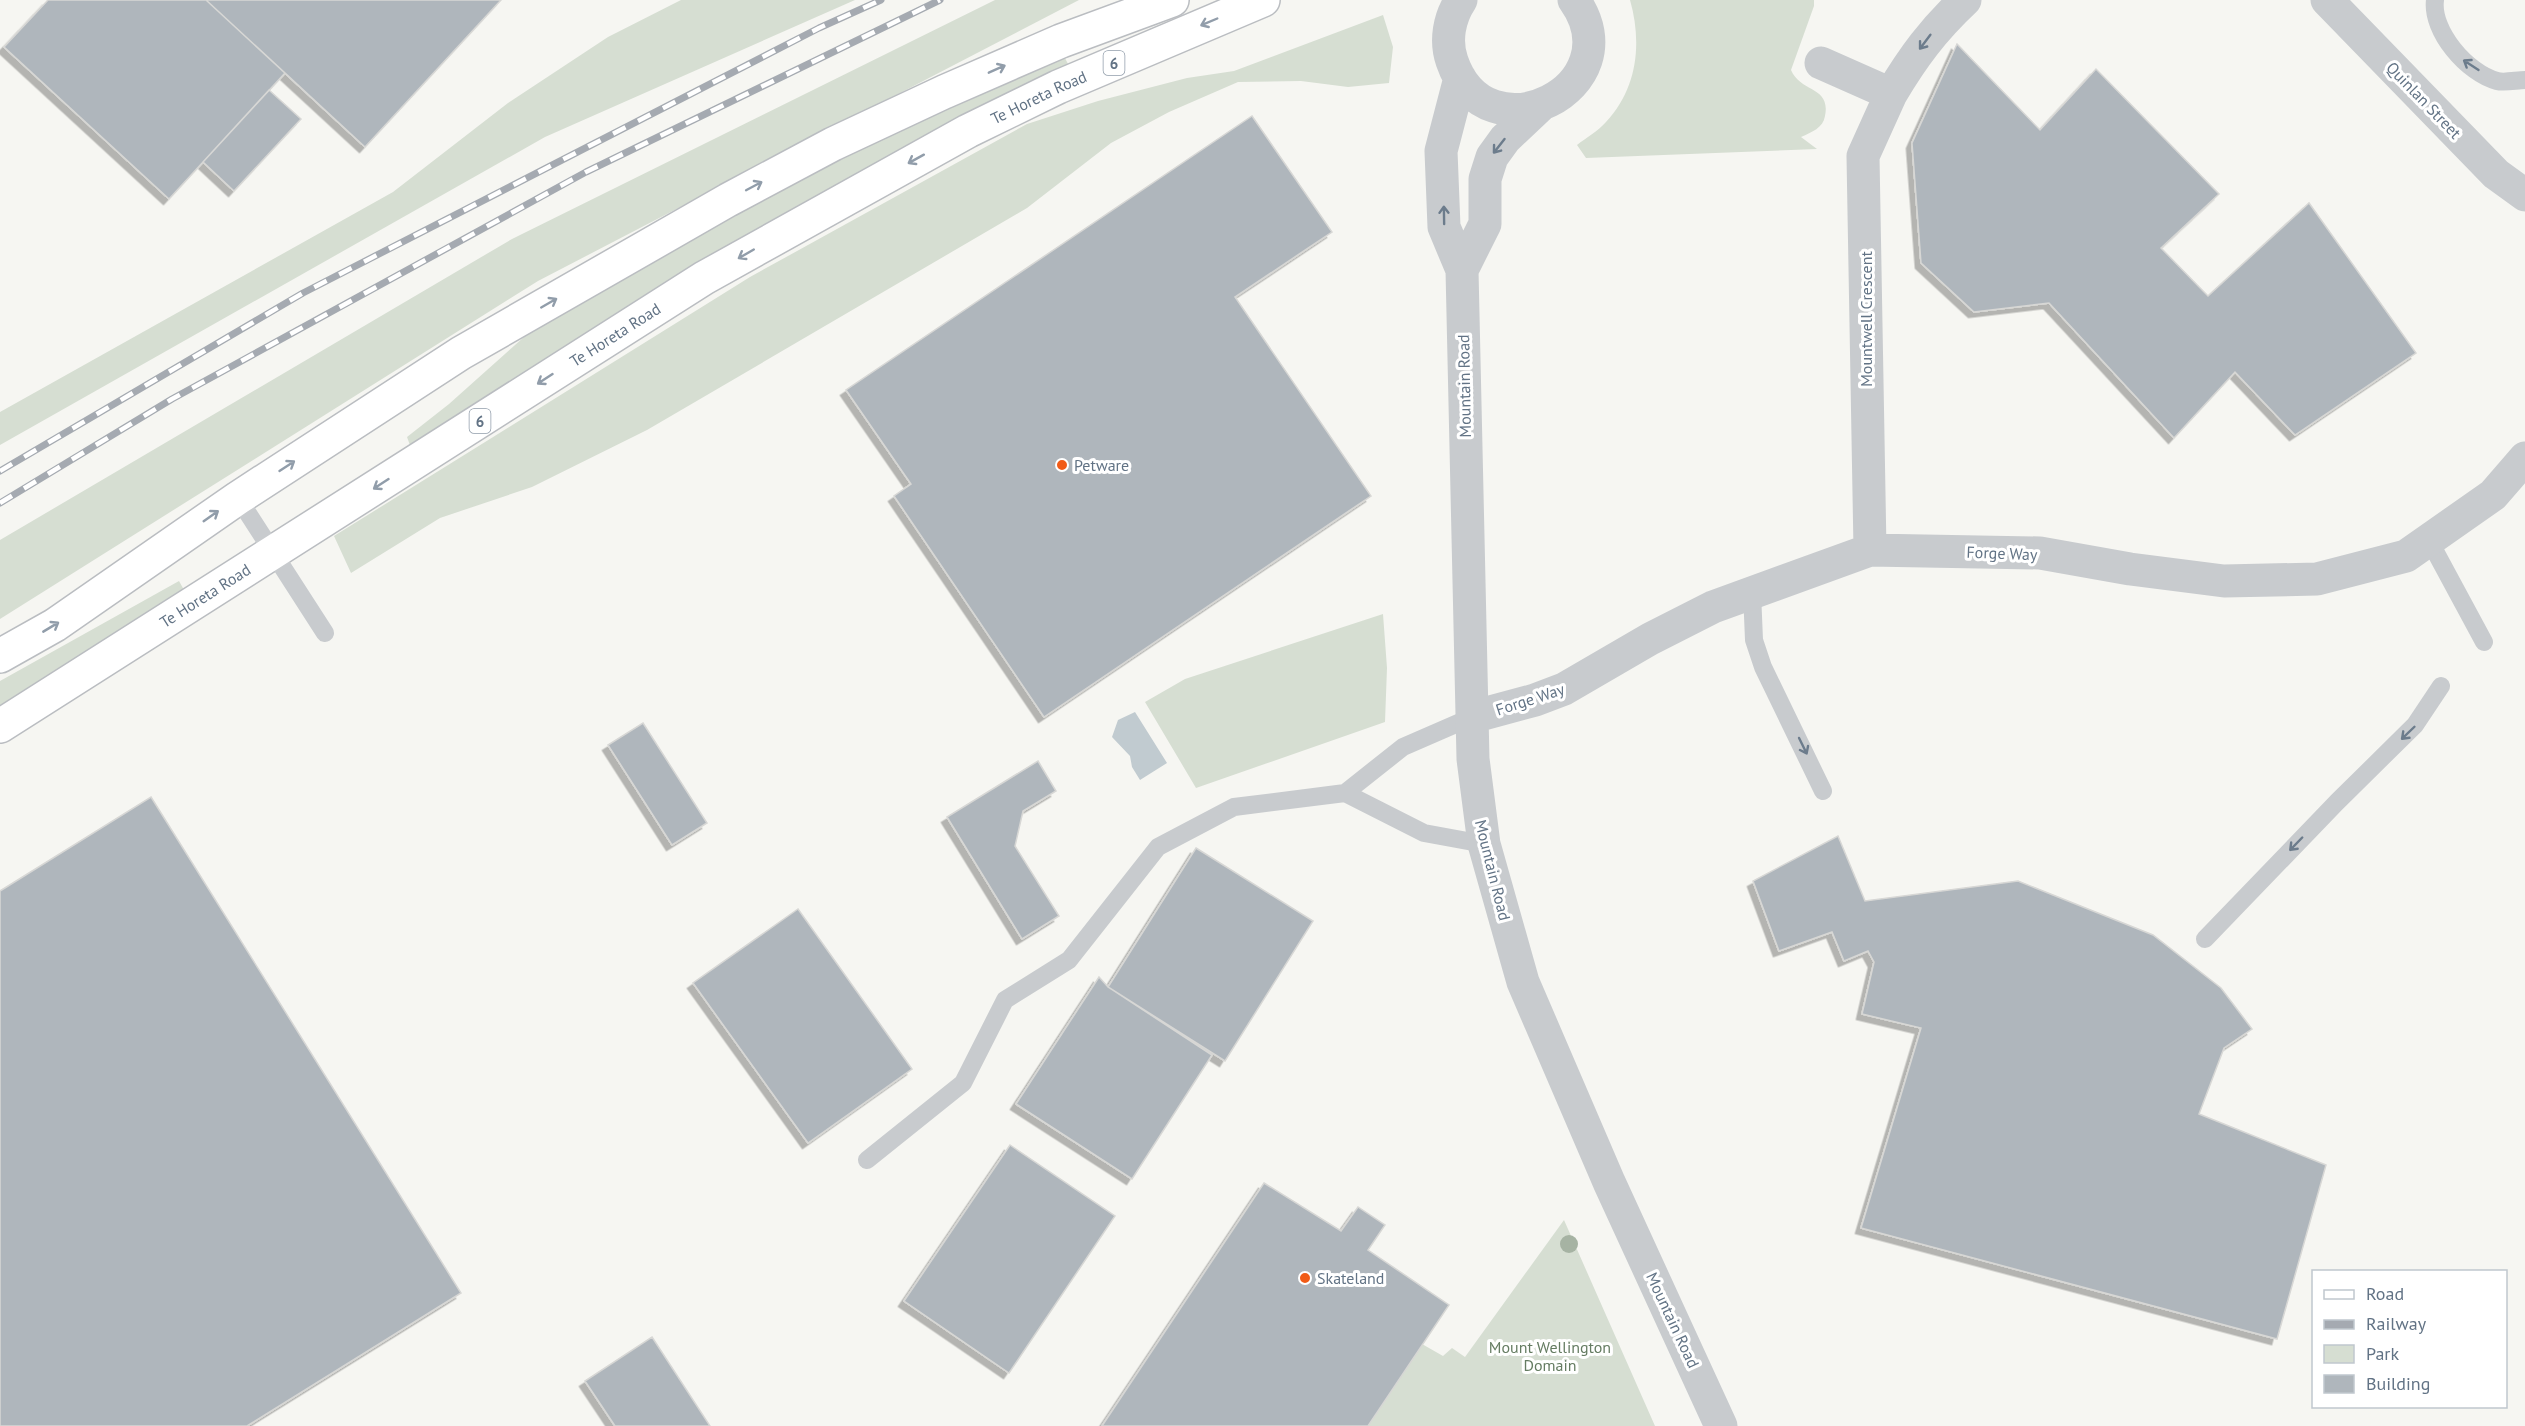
<svg xmlns="http://www.w3.org/2000/svg" width="2525" height="1426" viewBox="0 0 2525 1426" font-family="'PT Sans',sans-serif">
  <defs>
    <filter id="shadow"><feDropShadow dx="-5.5" dy="5.5" stdDeviation="0" flood-color="#0004"/></filter>
  </defs>
  <rect width="100%" height="100%" fill="#f6f6f2"/>
  <path fill="#d6ded2" d="M681 0H855L545 137 0 445V412L393 192 508 103 608 37Z
    M995 0H1079L538 281 0 619V540L512 239Z
    M1630 0H1814V6L1791 70C1801 93 1831 86 1825 116 1823 128 1812 132 1801 137L1817 149 1586 158 1577 145C1586 138 1598 131 1606 122 1638 88 1642 42 1630 0Z
    M1383 15 1393 47 1389 83 1348 87 1301 81 1238 82 1169 112 1111 143 1027 208 647 430 532 487 440 518 351 573 334 536 750 277 1027 124 1098 101 1187 78 1234 71Z
    M1063 54 1071 70 411 448 407 437 449 404 542 321 733 208Z
    M179 581 184 590 0 708V681Z
    M1383 614 1387 668 1385 722 1196 788 1145 702 1185 679Z
    M1564 1220 1655 1426H1368L1422 1344 1443 1356 1452 1348 1465 1357Z"/>
  <path fill="#c1cbd0" d="M1135 712 1167 763 1140 780 1132 767 1130 756 1112 737 1118 720Z"/>
  <path fill="#afb6bc" stroke="#d7d7d5" stroke-width="1.5" filter="url(#shadow)" d="M48 0H206L285 73 169 199 4 47Z
    M206 0H501L365 147Z
    M1957 44 2040 130 2096 69 2219 194 2161 248 2208 296 2309 203 2416 353 2295 435 2235 372 2174 438 2049 303 1974 312 1921 263 1912 143Z
    M269 90 301 119 234 191 203 162Z
    M1252 116 1332 232 1235 297 1371 496 1044 717 894 496 911 484 846 390Z
    M643 723 707 823 672 845 608 745Z
    M1038 761 1056 791 1023 811 1015 846 1059 916 1022 939 947 817Z
    M151 797 461 1293 247 1426H0V891Z
    M1838 836 1865 901 2018 881 2153 935 2221 988 2252 1029 2224 1048 2199 1114 2326 1165 2277 1339 1861 1228 1921 1028 1862 1014 1874 962 1868 951 1844 961 1832 932 1779 951 1753 881Z
    M1196 848 1313 921 1225 1061 1108 987Z
    M798 909 912 1069 808 1143 693 983Z
    M1099 977 1108 987 1212 1055 1132 1179 1016 1104Z
    M1010 1145 1115 1216 1009 1373 904 1301Z
    M1264 1183 1341 1231 1358 1207 1385 1225 1368 1250 1449 1305 1368 1426H1102Z
    M652 1337 710 1426H615L585 1381Z"/>
  <g fill="none" stroke-linecap="round" stroke-linejoin="round">
    <defs>
      <g id="primary">
        <path d="M0 656 55 625 238 498 461 353 728 200 833 144 944 92 1061 41 1172 0"/>
        <path id="s1" d="M0 726 704 278 968 131 1058 87 1263 0"/>
      </g>
    </defs>
    <use href="#primary" stroke="#babdc1" stroke-width="36"/>
    <path stroke="#c8cbce" stroke-width="18" d="M2435 0C2431 31 2467 73 2497 81 2505 83 2517 80 2525 80
      M238 498 325 633
      M2429 540 2484 642
      M1752 592 1754 640 1763 667 1823 791
      M1345 793 1403 747 1472 717
      M2205 939 2337 802 2415 725 2441 686
      M867 1160 963 1083 1005 1000 1069 960 1158 847 1234 807 1345 793 1424 833 1484 844"/>
    <path stroke="#c8cbce" stroke-width="33" d="M1461 0C1449 18 1445 41 1452 61 1486 162 1636 87 1574 0
      M2327 0 2496 174 2525 195
      M1821 63 1891 94 1863 156 1870 550
      M1460 78 1441 151 1444 227 1462 270 1473 759 1484 844 1523 982 1609 1182 1721 1426
      M1891 94C1913 57 1933 30 1965 0
      M1462 270 1485 224V179L1492 157 1505 139 1541 105
      M1472 717 1535 700 1564 689 1650 639 1713 607 1870 550 2040 553 2130 569 2224 581 2317 579 2406 556 2493 495 2525 458"/>
    <use href="#primary" stroke="#fff" stroke-width="33"/>
    <defs>
      <path id="rail" d="M0 471 303 293 819 28 881 0
        M0 503 172 399 586 172 940 0"/>
    </defs>
    <use href="#rail" stroke="#a5aab1" stroke-width="7"/>
    <use href="#rail" stroke="#fff" stroke-width="4.5" stroke-dasharray="14" stroke-linecap="butt"/>
  </g>
  <circle fill="#a6b3a3" cx="1569" cy="1244" r="9"/>
  <defs><path id="oneway-shaft" d="M-6 0H5M1.5-3L5.5 0L1.5 3" fill="none" stroke-width="1.6" stroke-linecap="round" stroke-linejoin="round" transform="scale(1.5)"/></defs>
  <g stroke="#919daa">
    <use href="#oneway-shaft" transform="translate(1209 22) rotate(157)"/>
    <use href="#oneway-shaft" transform="translate(997 69) rotate(-24)"/>
    <use href="#oneway-shaft" transform="translate(916 159) rotate(151)"/>
    <use href="#oneway-shaft" transform="translate(754 186) rotate(-28)"/>
    <use href="#oneway-shaft" transform="translate(746 254) rotate(150)"/>
    <use href="#oneway-shaft" transform="translate(549 303) rotate(-30)"/>
    <use href="#oneway-shaft" transform="translate(545 379) rotate(147)"/>
    <use href="#oneway-shaft" transform="translate(287 466) rotate(-33)"/>
    <use href="#oneway-shaft" transform="translate(381 484) rotate(147)"/>
    <use href="#oneway-shaft" transform="translate(211 516) rotate(-35)"/>
    <use href="#oneway-shaft" transform="translate(51 627) rotate(-31)"/>
  </g>
  <g stroke="#6c7c8c">
    <use href="#oneway-shaft" transform="translate(1925 42) rotate(127)"/>
    <use href="#oneway-shaft" transform="translate(2471 65) rotate(-147)"/>
    <use href="#oneway-shaft" transform="translate(1499 146) rotate(128)"/>
    <use href="#oneway-shaft" transform="translate(1444 215) rotate(-91)"/>
    <use href="#oneway-shaft" transform="translate(2408 733) rotate(136)"/>
    <use href="#oneway-shaft" transform="translate(1803 746) rotate(64)"/>
    <use href="#oneway-shaft" transform="translate(2296 844) rotate(134)"/>
  </g>
  <g fill="#f15b17" stroke="#fff" stroke-width="2">
    <circle cx="1062" cy="465" r="6"/>
    <circle cx="1305" cy="1278" r="6"/>
  </g>
  <g text-anchor="middle" dominant-baseline="central" stroke-width="6" stroke-linejoin="round" paint-order="stroke">
    <g fill="#fff" stroke="#919daa" stroke-width="1.5">
      <rect x="1103.5" y="51" width="21" height="24" rx="4.5"/>
      <rect x="469.5" y="409" width="21" height="24" rx="4.5"/>
    </g>
    <g font-size="15" font-weight="bold" fill="#627385">
      <text x="1114" y="63">6</text>
      <text x="480" y="421">6</text>
    </g>
    <g font-size="16" fill="#627385" stroke="#fff">
      <text stroke="none"><textPath href="#s1" startOffset="1215">Te Horeta Road</textPath></text>
      <text transform="translate(2424 100) rotate(46)">Quinlan Street</text>
      <text transform="translate(1866 319) rotate(-90)">Mountwell Crescent</text>
      <text stroke="none"><textPath href="#s1" startOffset="729">Te Horeta Road</textPath></text>
      <text transform="translate(1464 386) rotate(-91)">Mountain Road</text>
      <text transform="translate(2002 553) rotate(2)">Forge Way</text>
      <text stroke="none"><textPath href="#s1" startOffset="243">Te Horeta Road</textPath></text>
      <text transform="translate(1530 699) rotate(-18)">Forge Way</text>
      <text transform="translate(1493 870) rotate(76)">Mountain Road</text>
      <text transform="translate(1673 1320) rotate(65)">Mountain Road</text>
    </g>
    <g font-size="16" fill="#627385" stroke="#fff" text-anchor="start">
      <text x="1074" y="465">Petware</text>
      <text x="1317" y="1278">Skateland</text>
    </g>
    <g font-size="16" fill="#657c62" stroke="#fff">
      <text x="1550" y="1347">Mount Wellington<tspan x="1550" dy="18">Domain</tspan></text>
    </g>
  </g>
  <rect x="2312" y="1270" width="195" height="138" fill="#ffffff" stroke="#c0c7ce" stroke-width="1.5"/>
  <rect x="2324" y="1290" width="30" height="9" fill="#ffffff" stroke="#c0c7ce" stroke-width="1.5"/>
  <text x="2366" y="1300" font-size="18" fill="#627385">Road</text>
  <rect x="2324" y="1320" width="30" height="9" fill="#a5aab1" stroke="#c0c7ce" stroke-width="1.5"/>
  <text x="2366" y="1330" font-size="18" fill="#627385">Railway</text>
  <rect x="2324" y="1345" width="30" height="18" fill="#d6ded2" stroke="#c0c7ce" stroke-width="1.5"/>
  <text x="2366" y="1360" font-size="18" fill="#627385">Park</text>
  <rect x="2324" y="1375" width="30" height="18" fill="#afb6bc" stroke="#c0c7ce" stroke-width="1.5"/>
  <text x="2366" y="1390" font-size="18" fill="#627385">Building</text>
</svg>
